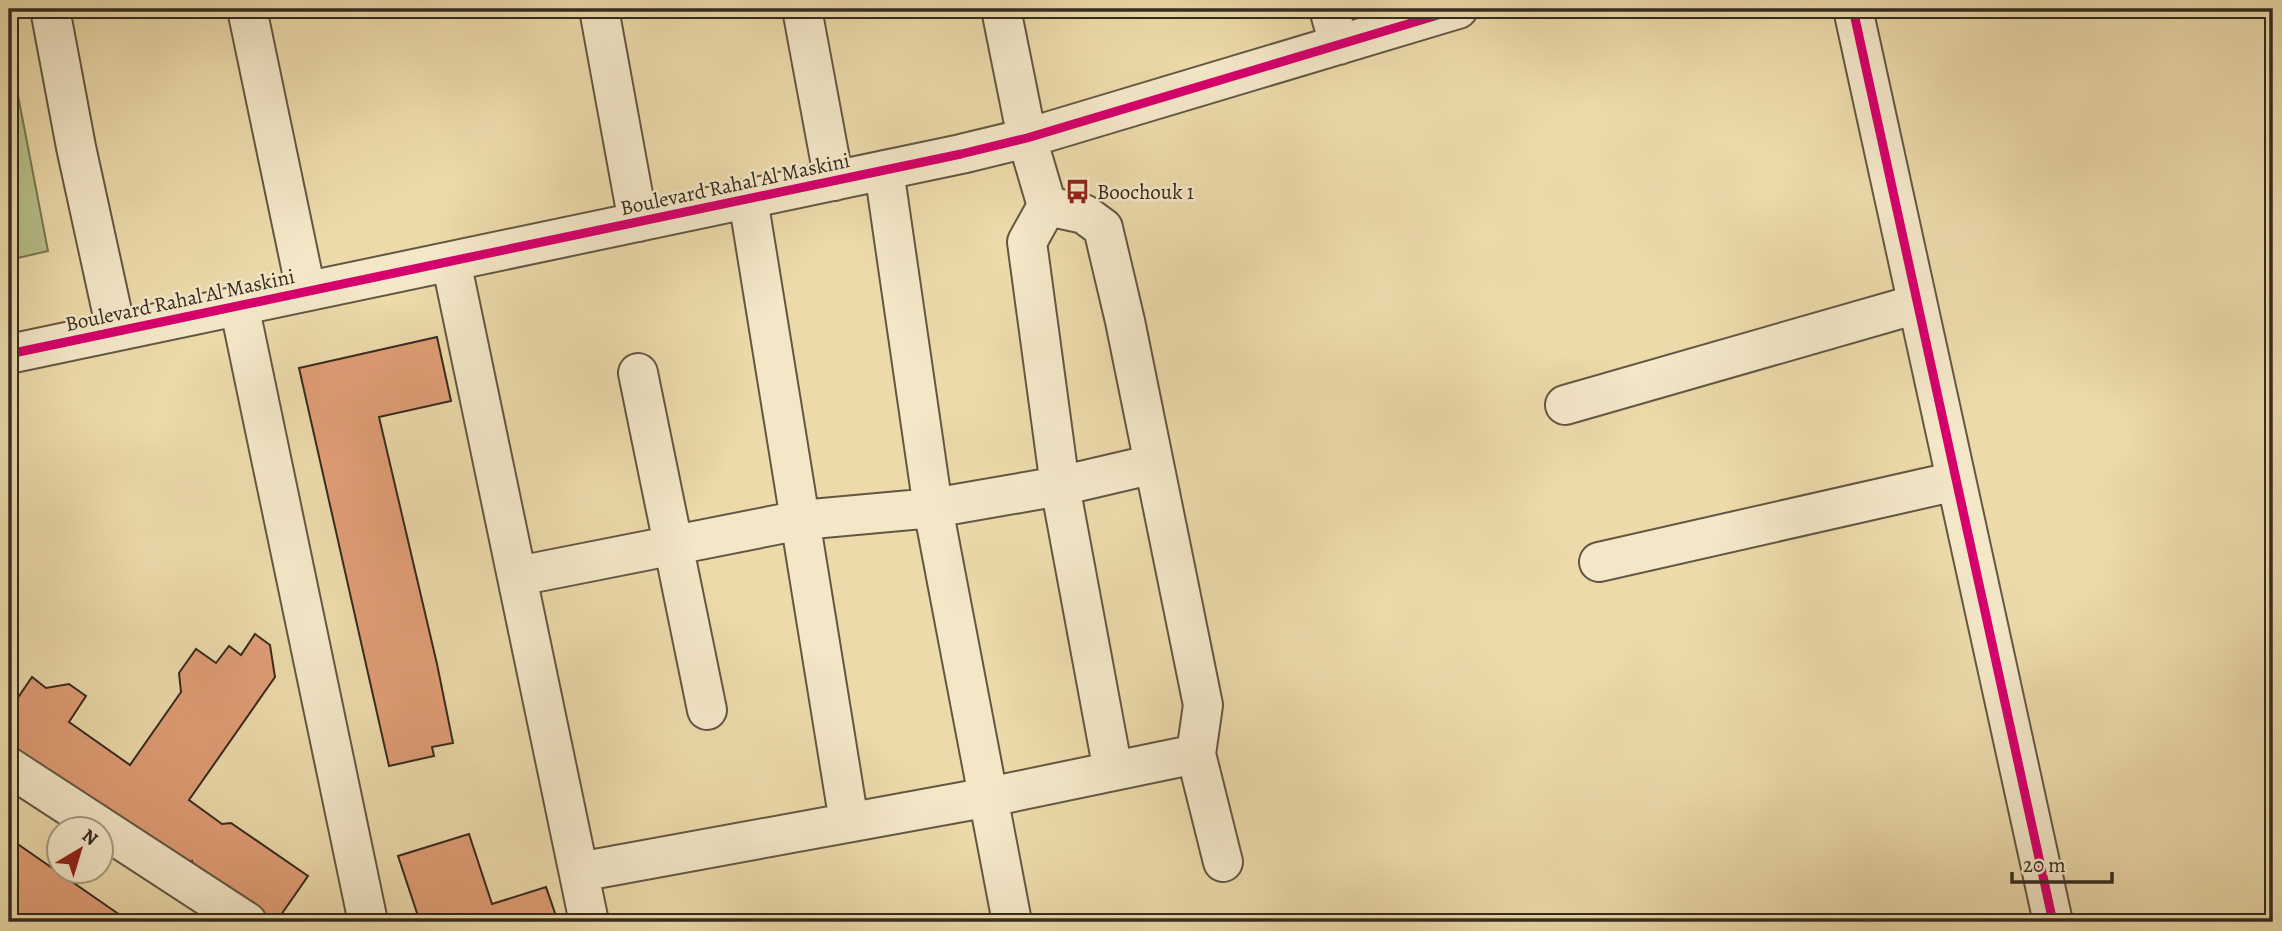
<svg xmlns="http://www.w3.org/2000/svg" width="2282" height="931" viewBox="0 0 2282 931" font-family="Alegreya,serif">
  <rect width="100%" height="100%" fill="#ecdaab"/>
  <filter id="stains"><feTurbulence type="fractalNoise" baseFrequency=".00286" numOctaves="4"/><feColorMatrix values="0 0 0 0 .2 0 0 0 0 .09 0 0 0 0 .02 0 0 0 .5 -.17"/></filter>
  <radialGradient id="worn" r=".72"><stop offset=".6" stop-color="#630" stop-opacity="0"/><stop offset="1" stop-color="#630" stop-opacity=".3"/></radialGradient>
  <path fill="#b8c089" stroke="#777654" stroke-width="2" d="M9 49 48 251 9 260Z"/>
  <path fill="#e09d76" stroke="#362b1f" stroke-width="2" d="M437 337 451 401 379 417 437 664 453 743 432 747 434 756 389 766 299 368Z
    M255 634 270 645 275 677 189 800 222 824 231 823 308 876 276 922H267L193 870 192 861 170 864 9 753V697L15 702 32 677 46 688 69 684 86 696 69 722 130 765 181 692 179 673 196 649 216 663 229 646 241 655Z
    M469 834 492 904 546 887 558 922H420L398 856Z
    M9 838 130 922H13L9 919Z"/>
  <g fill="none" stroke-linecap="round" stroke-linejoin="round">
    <defs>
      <path id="minor" d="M50 9 76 147 116 330
        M247 9 306 291
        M599 9 638 222
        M802 9 834 181
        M1001 9 1027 138 1047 206 1084 214 1103 228 1125 321 1203 705 1196 754 1223 862
        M1329 9 1339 45
        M1853 9 2053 922
        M884 170 933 508 1012 922
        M748 199 849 822
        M1047 206 1027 242 1060 486 1113 771
        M451 261 589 922
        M239 305 368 922
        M9 354 961 154 1027 138 1458 9
        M638 373 707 710
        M1565 405 1917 304
        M1599 562 1956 481
        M518 576 801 520 933 508 1060 486 1154 464
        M9 767 247 922
        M579 872 989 797 1196 754"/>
    </defs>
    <use href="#minor" stroke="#645742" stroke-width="42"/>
    <use href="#minor" stroke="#f3e7c8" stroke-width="38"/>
    <defs>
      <path id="cycleway" d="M1853 9 2053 922
        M9 354 961 154 1027 138 1458 9"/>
    </defs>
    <use href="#cycleway" stroke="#f3e7c8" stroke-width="13"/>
    <use href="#cycleway" stroke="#d6006c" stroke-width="9"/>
  </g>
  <defs>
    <symbol id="bus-bare" viewBox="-9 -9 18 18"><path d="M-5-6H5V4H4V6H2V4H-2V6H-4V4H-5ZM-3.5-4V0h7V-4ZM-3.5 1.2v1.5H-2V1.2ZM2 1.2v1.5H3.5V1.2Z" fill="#8f2418" stroke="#f3e7c8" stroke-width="2.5" paint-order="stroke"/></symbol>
  </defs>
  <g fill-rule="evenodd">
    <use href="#bus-bare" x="1060" y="174" width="35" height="35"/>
  </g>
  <g text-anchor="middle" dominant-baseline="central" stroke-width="5" stroke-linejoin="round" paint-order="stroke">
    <g font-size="21" fill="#362b1f" stroke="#f3e7c8">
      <text transform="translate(735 184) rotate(-12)">Boulevard Rahal Al Maskini</text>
      <text transform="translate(180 300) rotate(-12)">Boulevard Rahal Al Maskini</text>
    </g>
    <g font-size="21" fill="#362b1f" stroke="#f3e7c8" text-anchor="start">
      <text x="1097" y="192">Boochouk 1</text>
    </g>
  </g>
  <rect width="2282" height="931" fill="none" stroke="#ecdaab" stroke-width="35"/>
  <rect x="10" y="10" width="2261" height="910" fill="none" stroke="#362b1f" stroke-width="3.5"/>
  <rect x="18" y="18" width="2247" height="896" fill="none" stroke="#362b1f" stroke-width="2"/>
  <g transform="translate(80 850) rotate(38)"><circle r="33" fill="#f3e7c8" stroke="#a79c84" stroke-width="2"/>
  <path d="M0-5L12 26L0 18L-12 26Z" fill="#8f2418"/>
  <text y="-10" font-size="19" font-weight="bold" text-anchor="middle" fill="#362b1f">N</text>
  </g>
  <path d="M2012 872v10h100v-10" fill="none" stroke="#362b1f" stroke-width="3.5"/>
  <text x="2023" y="872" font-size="21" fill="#362b1f" stroke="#f3e7c8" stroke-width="5" paint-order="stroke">20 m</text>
  <rect width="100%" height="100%" filter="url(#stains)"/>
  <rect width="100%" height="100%" fill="url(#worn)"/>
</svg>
